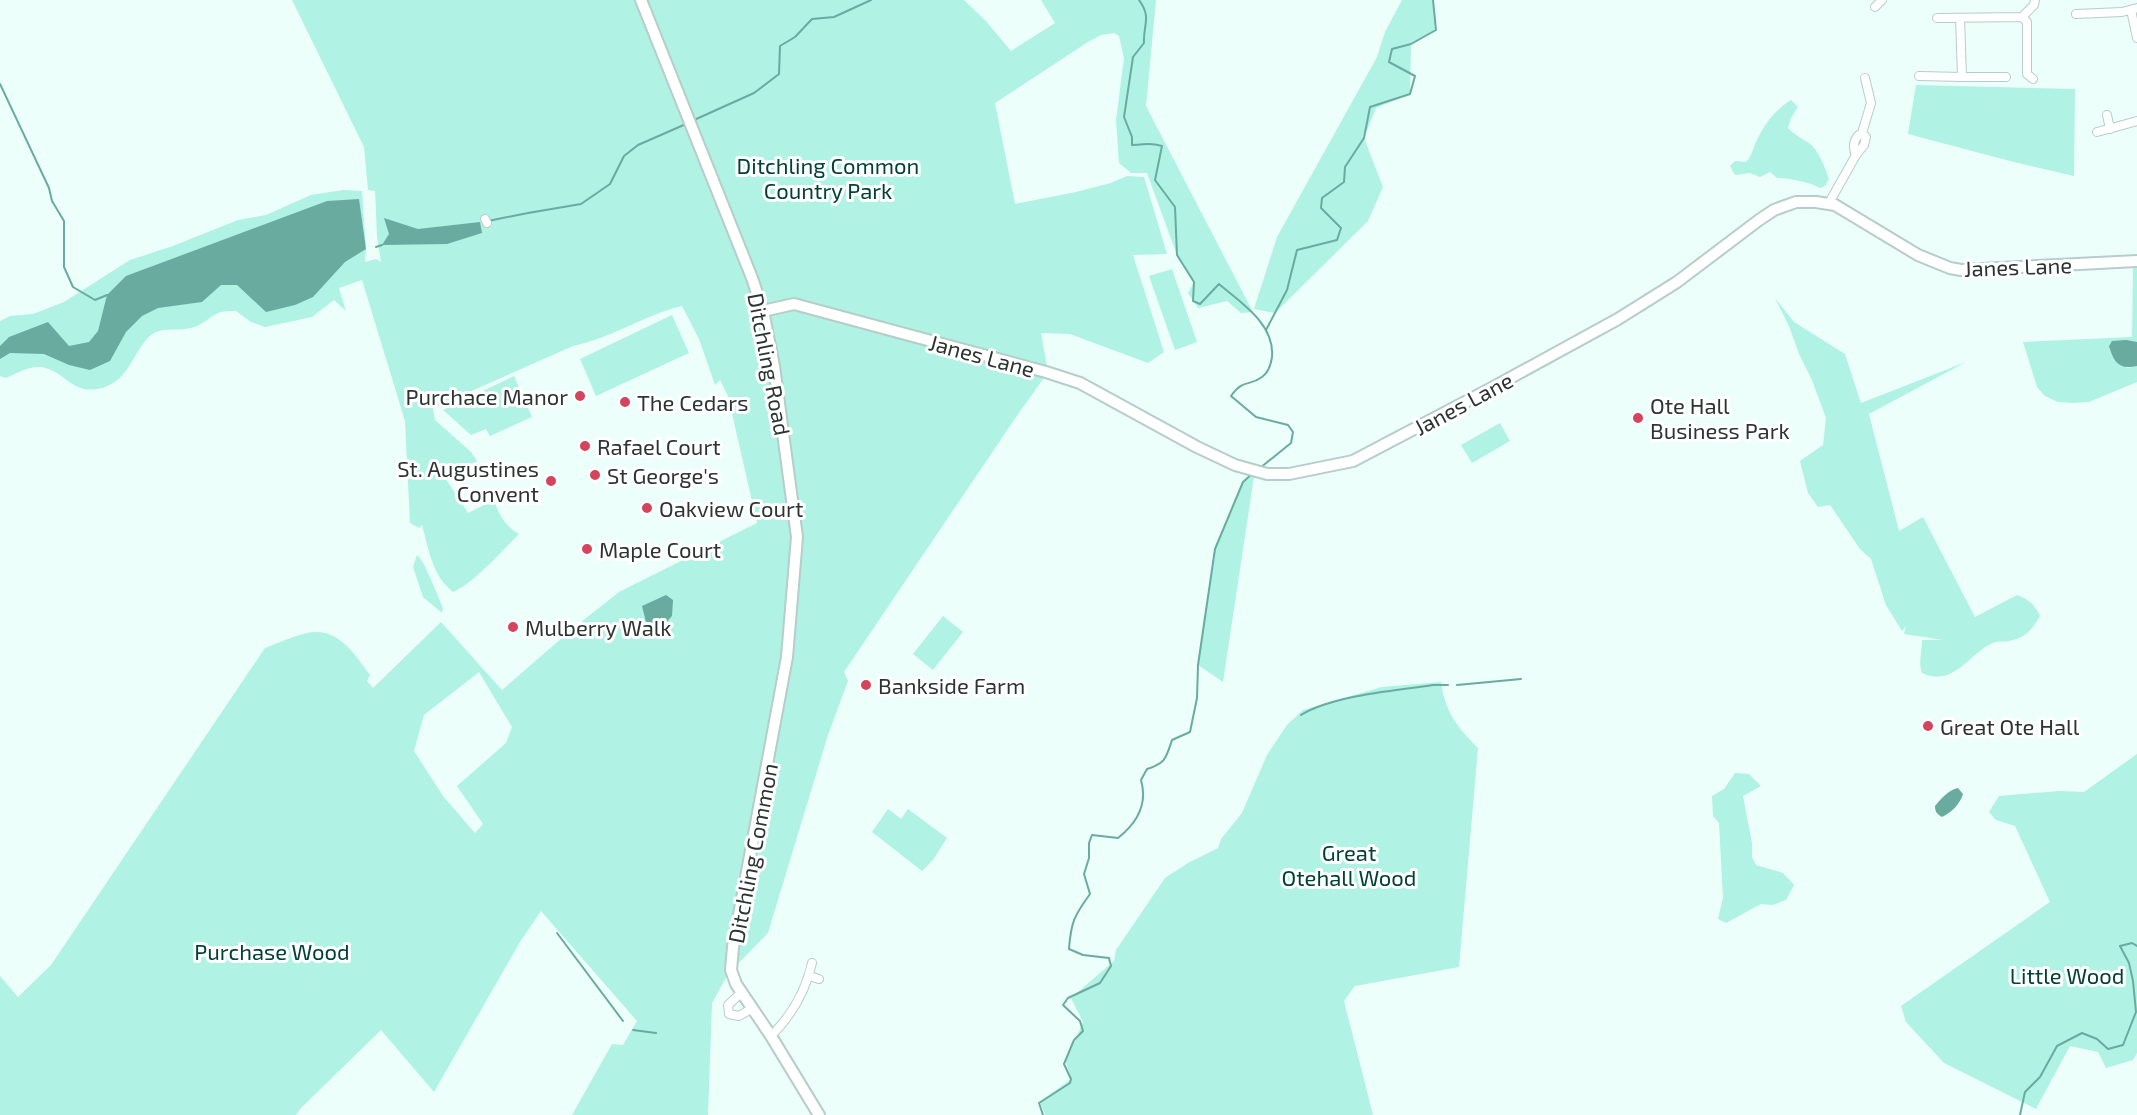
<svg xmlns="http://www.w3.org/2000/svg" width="2137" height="1115" viewBox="0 0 2137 1115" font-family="'Exo 2',sans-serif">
  <rect width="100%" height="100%" fill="#ecfffa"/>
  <path fill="#b0f2e4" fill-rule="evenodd" d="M292 0H964L985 20 1011 51 1055 23 1041 0H1156L1146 106 1253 312 1241 313 1227 301 1198 308 1188 293 1194 282 1177 255 1147 173H1131L1119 163 1116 120 1124 58 1119 36 1114 33 1101 35 1088 42 995 103 1015 204 1076 192 1111 183 1127 176 1144 177 1167 254 1133 255 1164 352 1148 363 1070 334 1041 333 1048 372 1014 420 844 672 848 681 828 735 768 933 728 974 712 1003 708 1115H572L612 1044 623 1045 637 1021 541 911 520 942 434 1092 381 1030 301 1108 296 1115H0V976L18 997 51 965 265 648C276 644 303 632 314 632 341 631 356 656 370 675L367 681 373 688 441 622 502 690 570 631 619 592 757 523 728 396 720 380 715 385 699 339 682 306C644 315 612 338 573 346L433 408 435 420 471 452 477 461 446 479 468 513 494 500C499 515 505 526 519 534 503 550 473 584 453 592 432 575 429 550 422 525L419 528 410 523 405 421 362 280 339 288 346 311 334 300 312 317 265 327 251 322 236 311C231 311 223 311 218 313 209 317 204 324 194 327 178 333 159 324 147 339 132 356 128 379 105 387 72 398 67 371 41 367 29 366 17 373 6 378L0 376V321L10 316 33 314 64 302 130 260 173 246 238 220 266 215 311 195 343 190 362 191 366 249 365 262 376 259 381 262 377 236 375 191 368 190 364 147ZM479 672 512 727 506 743 457 786 483 824 475 833 443 796 414 751 424 715Z
    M1402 0H1433L1436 30 1411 44 1410 94 1376 108 1364 138 1383 187 1368 221 1275 313 1254 309 1277 237 1377 57 1385 32Z
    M1916 85 2075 89 2074 176 2010 161 1908 134Z
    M1791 100 1798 107 1791 118 1788 128C1795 135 1801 138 1809 143 1819 151 1825 167 1829 179L1825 186 1820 188C1810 182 1788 178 1777 178L1770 172 1760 177 1750 173 1735 175 1730 166 1735 161 1746 162C1752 156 1753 148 1757 140 1765 123 1775 110 1791 100Z
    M2133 267H2137V342L2112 341 2127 368 2137 366V382L2089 402 2072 403 2058 402 2045 396 2037 387 2023 342 2132 337Z
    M1172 269 1197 342 1175 350 1149 276Z
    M1775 298 1794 322 1845 354 1861 403 1966 362 1869 414 1899 531 1923 517 1975 617 2017 595C2030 600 2034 604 2040 616 2032 630 2025 638 2009 641 2004 642 1999 641 1995 642 1969 652 1955 688 1922 673 1918 662 1922 652 1922 640H1943L1904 634 1906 626 1902 631 1886 605 1871 559 1860 549 1830 505 1818 507 1808 493 1800 461 1823 445 1826 418 1812 380 1799 354 1789 326Z
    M672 315 689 353 596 396 580 359Z
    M514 376 532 417 490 436 486 429 471 435 443 410Z
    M1500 423 1510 441 1472 463 1461 445Z
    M1255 470 1223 682 1198 665 1215 549 1243 482Z
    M417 555C424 559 438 597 443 608L442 613 423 597 413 567Z
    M943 616 963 632 933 670 913 654Z
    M1441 682C1445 712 1457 727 1478 748L1459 967 1355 986 1344 1001 1373 1115H1045L1040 1102 1071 1079 1066 1062 1083 1022 1071 998 1114 961 1116 950 1165 878 1188 863 1218 848 1221 839 1242 813 1267 755 1287 725 1303 710 1382 687Z
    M2137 754V1053L2133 1060 2106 1068 2098 1052 2070 1046 2036 1109 1944 1063 1906 1022 1901 1006 2050 902 2015 826 1996 820 1989 812 1999 796 2059 791 2084 792Z
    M1735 773 1749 774 1761 786 1743 796 1752 843V857L1756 865 1783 873 1794 885 1786 900 1773 905 1761 904 1726 923 1718 919 1723 898 1719 823 1713 816 1712 796 1724 789Z
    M888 809 901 819 908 809 947 838 933 860 922 871 872 832Z"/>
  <path fill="#69ac9f" d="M359 199 366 249 345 262 313 297 295 305 266 312 237 285H221L202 302 158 308 142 316 126 332 110 361 90 370 69 365 44 354 10 353 0 359V346L9 337 48 322 69 346 89 342 98 331 107 295 126 276 327 201Z
    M384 218 418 229 480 222 482 233 447 244 382 245 389 234Z
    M2126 340 2137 342V366C2118 370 2114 362 2109 346L2112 341Z
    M666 595 673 600 672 616 665 624 657 626 646 622 642 606Z
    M1958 788 1963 794C1960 804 1952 812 1942 817 1937 814 1935 812 1935 806 1941 799 1948 790 1958 788Z"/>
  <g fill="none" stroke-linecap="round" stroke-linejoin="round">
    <path stroke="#69ac9f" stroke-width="2" d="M1139 0C1152 18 1143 24 1144 43L1133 57 1124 117 1132 137V145C1146 145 1148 142 1162 146L1155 180 1175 207 1177 255 1194 282 1193 301 1200 304 1219 284C1241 303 1275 324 1272 357 1271 364 1268 373 1262 377 1249 387 1244 378 1231 396L1256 417 1288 425 1293 432 1291 443 1260 468
      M0 84 49 188 52 201 64 221V267L73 287 95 300 107 295
      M694 120 754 93 779 74 780 46 795 37 812 19 834 17 871 0
      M488 221 528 213 581 204 610 184 624 156 638 145 686 124
      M376 247 382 245
      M1266 330 1287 290 1297 250 1337 240 1341 228 1321 208 1322 198 1344 182 1345 167 1364 138 1370 107 1410 94 1415 76 1389 62 1392 49 1411 44 1436 30 1433 0
      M1457 685 1521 679
      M1301 715C1334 695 1395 691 1433 685H1448
      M557 933 623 1021
      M633 1030 656 1033
      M1043 1115 1039 1103 1070 1083 1071 1079 1064 1064 1074 1040 1083 1031 1080 1021 1063 1005 1068 998 1100 983 1111 966 1109 958 1083 955 1069 949C1071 922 1074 916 1090 894L1084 874 1089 858V843L1092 835 1118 838C1137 823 1148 804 1141 780L1147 769C1166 763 1166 758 1172 740L1190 732 1197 698 1198 665 1215 549 1243 482 1253 473
      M2020 1115 2025 1092 2040 1077 2057 1046 2082 1033 2097 1039 2108 1049 2123 1045 2136 1012 2133 981 2129 963 2120 946 2132 943 2137 946"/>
    <defs>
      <path id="street" d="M1875 7 1882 0
        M2131 10 2137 38
        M2076 14 2122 12 2137 8
        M2022 17 2027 22V74L2033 79
        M1937 18 2022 17 2034 5 2035 0
        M1919 76 1962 77 1960 18
        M1962 77H2006
        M2107 115 2110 129
        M2097 132 2137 121
        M1862 133 1871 103 1865 78
        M1829 203 1856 155 1864 145 1866 137 1862 133C1854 137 1852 146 1856 155
        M485 219 487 223
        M809 976 819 979
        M741 993 728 1005 729 1014 739 1016 751 1009
        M771 1036C791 1016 806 990 812 963"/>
      <path id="secondary" d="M641 0 752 278 763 311 774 366 797 537 787 657 733 947 731 970 736 984 771 1036 819 1115
        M763 311 794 304 1046 372 1080 383 1197 447 1235 465 1267 474H1289L1353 461 1490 389 1618 319 1677 282 1759 220 1774 210 1796 202H1816L1835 205 1918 255 1950 268 1961 270 2137 261"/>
    </defs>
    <use href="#street" stroke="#b6cdc8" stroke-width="10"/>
    <use href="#secondary" stroke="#b6cdc8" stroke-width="14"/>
    <use href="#street" stroke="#fff" stroke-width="8"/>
    <use href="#secondary" stroke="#fff" stroke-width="10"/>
  </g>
  <g fill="#d4445c" stroke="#fff" stroke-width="2">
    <circle cx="580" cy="396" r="6"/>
    <circle cx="625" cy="402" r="6"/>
    <circle cx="1638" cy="418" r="6"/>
    <circle cx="585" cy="446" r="6"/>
    <circle cx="595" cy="475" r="6"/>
    <circle cx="551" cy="481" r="6"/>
    <circle cx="647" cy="508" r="6"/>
    <circle cx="587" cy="549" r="6"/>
    <circle cx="513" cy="627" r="6"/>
    <circle cx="866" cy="685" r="6"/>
    <circle cx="1928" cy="726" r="6"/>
  </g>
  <g text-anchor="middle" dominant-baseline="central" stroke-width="6" stroke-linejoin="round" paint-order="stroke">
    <g font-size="22" fill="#004138" stroke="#fff">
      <text x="828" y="165">Ditchling Common<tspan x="828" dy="25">Country Park</tspan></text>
      <text x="1349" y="852">Great<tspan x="1349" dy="25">Otehall Wood</tspan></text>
      <text x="272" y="951">Purchase Wood</text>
      <text x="2067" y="975">Little Wood</text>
    </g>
    <g font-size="22" fill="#2c3533" stroke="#fff">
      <text transform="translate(2018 266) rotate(-2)">Janes Lane</text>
      <text transform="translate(982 355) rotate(15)">Janes Lane</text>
      <text transform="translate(770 364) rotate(79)">Ditchling Road</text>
      <text transform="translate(1463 403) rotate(-28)">Janes Lane</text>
      <text transform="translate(752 853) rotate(-79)">Ditchling Common</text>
    </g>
    <g font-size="22" fill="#2c3533" stroke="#fff" text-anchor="start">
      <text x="568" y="396" text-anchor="end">Purchace Manor</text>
      <text x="637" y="402">The Cedars</text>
      <text x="1650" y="405">Ote Hall<tspan x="1650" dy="25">Business Park</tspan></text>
      <text x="597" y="446">Rafael Court</text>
      <text x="539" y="468" text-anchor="end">St. Augustines<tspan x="539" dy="25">Convent</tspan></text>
      <text x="607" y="475">St George's</text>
      <text x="659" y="508">Oakview Court</text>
      <text x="599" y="549">Maple Court</text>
      <text x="525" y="627">Mulberry Walk</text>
      <text x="878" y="685">Bankside Farm</text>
      <text x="1940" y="726">Great Ote Hall</text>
    </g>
  </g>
</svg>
